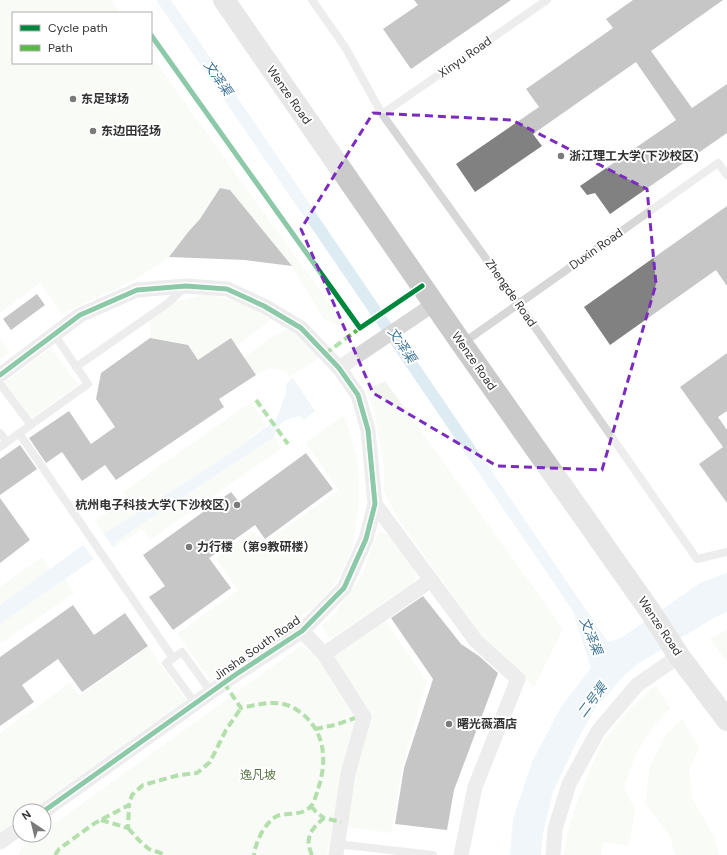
<svg xmlns="http://www.w3.org/2000/svg" width="727" height="855" viewBox="0 0 727 855" font-family="'DM Sans','Noto Sans SC',sans-serif">
  <rect width="100%" height="100%" fill="#fff"/>
  <path fill="#f1f5ed" d="M0 0H111L120 13H13V63H151V56L344 324H336L324 319 292 266 230 190 221 188 200 219 189 231 169 257 142 275 116 289 90 300 62 314 40 283 0 313Z
    M204 295C228 297 252 305 271 320L236 346 198 360 188 345 150 338 151 315 168 303Z
    M288 328 325 354 289 377 286 371 269 368 255 375 244 358 270 338Z
    M0 339 10 352 0 359Z
    M51 348 78 385 29 420 3 384Z
    M385 381 563 629 534 687 484 640 397 517 384 491V466L374 410 366 390Z
    M251 402 267 425 228 455 104 534 94 521 128 499 123 492Z
    M344 415 357 457 359 481V501L352 550 341 573 328 593 311 609 211 681 177 634 238 590 216 558 253 531 263 544 339 490 305 443Z
    M274 437 282 448 150 540 142 529 116 546 115 543 134 529Z
    M379 532 390 535 416 573 414 582 330 639 321 626 331 618 337 610 362 575 371 549Z
    M42 557 50 569 0 605V587Z
    M65 579 74 593 0 644V624Z
    M384 619 427 681 402 768 391 833 347 827 354 783 371 719 367 707 333 656Z
    M727 630V662L710 639Z
    M301 646 317 655 355 711V735L344 768 327 855H19L21 848 39 835H44V831Z
    M148 647 186 700 30 811H20V818L0 832V733L70 683 80 696Z
    M655 685 670 708 648 733 635 756 624 787 635 810 629 846 604 842 601 855H564C568 823 580 793 593 764 596 757 599 749 603 742 618 720 636 702 655 685Z
    M682 719 699 747 689 770 692 798 714 837 719 855H675L670 836 646 804 649 769 665 736Z"/>
  <path fill="#ddebf3" d="M156 0H171L608 642 621 638 700 583 727 573V612L714 618 639 663 624 676 595 708 577 741 553 792 543 833 541 855H510L513 819 532 762 561 707 591 668 573 611Z
    M293 378 315 411 304 420 300 416C286 419 278 422 274 437L134 529 115 543 116 546 113 547 104 534 228 455 276 420 286 393V384Z
    M83 545 94 559 0 624V605Z"/>
  <path fill="#818181" d="M414 0H511L411 69 383 29 418 5Z
    M633 0H723L651 51 692 108 727 84V133L610 214 595 193 587 195 580 186 676 120 636 62 533 134 542 146 475 192 456 164 539 107 526 89 613 28 606 19Z
    M220 188 230 190 292 266 245 260 169 257 189 231 200 219Z
    M727 206V286L716 270 610 345 584 307Z
    M37 294 45 305 11 330 3 319Z
    M150 338 188 345 198 360 231 338 256 375 219 399 224 407 116 480 105 465 82 481 62 452 46 463 29 438 69 411 91 444 115 427 96 399 101 373Z
    M727 353V411L718 417 727 430V503L699 464 723 447 680 387Z
    M20 445 37 469 0 495V459Z
    M306 453 333 489 265 539 255 525 209 558 231 588 173 630 149 597 165 586 143 555 231 492 239 502Z
    M0 498 30 540 0 563Z
    M423 596 461 644 479 656 498 673 454 790 447 830 395 824 404 768 433 679 391 618Z
    M73 605 94 635 125 613 148 646 82 692 58 659 22 685 34 702 0 726V657Z"/>
  <g fill="none" stroke-linecap="round" stroke-linejoin="round">
    <path stroke="#d7d7d7" stroke-width="8" d="M312 0 345 47 382 114 518 303 697 559 727 552
      M382 114 547 0
      M463 343 718 163 727 175
      M76 367 168 303 185 287
      M0 384 31 425
      M0 433 7 442
      M19 433 173 658
      M0 447 88 384 54 334
      M195 703 166 663 182 652 211 692
      M337 844 433 855"/>
    <path stroke="#d7d7d7" stroke-width="15" d="M339 368 434 304
      M0 375 80 315 137 290 186 286 227 289 264 306 301 328 339 368 358 395 368 430 375 504 366 539 344 588 302 631 235 675 44 811
      M375 504 476 641 518 679 475 787 461 855
      M302 631 324 654 364 717 348 774 336 855
      M324 654 431 580
      M0 842 20 828
      M553 855 555 829 569 784 598 731 637 685 679 656"/>
    <path stroke="#cacaca" stroke-width="22" d="M224 0 462 344 650 611 679 656 727 720"/>
    <path stroke="#58b947" stroke-width="4" stroke-dasharray="8 4" stroke-linecap="butt" d="M325 354 360 328
      M256 400 288 444
      M224 683 241 708C261 704 279 698 297 710 325 728 328 760 318 789 316 794 315 802 311 806 302 817 285 812 277 816 265 822 255 843 254 855
      M315 729 335 725 355 718
      M311 806 316 812 324 818
      M101 820 128 828 129 805
      M128 828C135 836 141 843 149 849 154 851 160 852 164 855
      M55 855 59 849 95 823 129 805 132 795 143 785 179 775 197 773 210 762 226 730 241 708
      M312 855C304 838 311 829 324 818L341 822"/>
    <defs>
      <path id="cycleway" d="M151 35 360 328 422 286
        M0 375 80 315 137 290 186 286 227 289 264 306 301 328 339 368 358 395 368 430 375 504 366 539 344 588 302 631 235 675 44 811"/>
    </defs>
    <use href="#cycleway" stroke="#fff" stroke-width="8"/>
    <use href="#cycleway" stroke="#00873e" stroke-width="5"/>
  </g>
  <path d="M0 0H727V855H0ZM373 113 512 120 647 189 656 284 602 470 497 466 373 393 301 229Z" fill="#fff" fill-opacity=".55" fill-rule="evenodd"/>
  <path fill="none" stroke="#7b2cbf" stroke-width="3" stroke-dasharray="8 5" stroke-linejoin="round" d="M373 113 512 120 647 189 656 284 602 470 497 466 373 393 301 229Z"/>
  <g fill="#7a7a7a" stroke="#fff" stroke-width="1.5">
    <circle cx="73" cy="99" r="4"/>
    <circle cx="93" cy="131" r="4"/>
    <circle cx="561" cy="156" r="4"/>
    <circle cx="237" cy="505" r="4"/>
    <circle cx="189" cy="547" r="4"/>
    <circle cx="449" cy="724" r="4"/>
  </g>
  <g text-anchor="middle" dominant-baseline="central" stroke-width="4" stroke-linejoin="round" paint-order="stroke">
    <g font-size="12" fill="#333" stroke="#fff">
      <text transform="translate(465 57) rotate(-35)">Xinyu Road</text>
      <text transform="translate(289 95) rotate(55)">Wenze Road</text>
      <text transform="translate(596 249) rotate(-35)">Duxin Road</text>
      <text transform="translate(511 293) rotate(55)">Zhengde Road</text>
      <text transform="translate(474 361) rotate(55)">Wenze Road</text>
      <text transform="translate(660 626) rotate(56)">Wenze Road</text>
      <text transform="translate(257 648) rotate(-35)">Jinsha South Road</text>
    </g>
    <g font-size="12" font-weight="bold" fill="#333" stroke="#fff" text-anchor="start">
      <text x="81" y="99">东足球场</text>
      <text x="101" y="131">东边田径场</text>
      <text x="569" y="156">浙江理工大学(下沙校区)</text>
      <text x="229" y="505" text-anchor="end">杭州电子科技大学(下沙校区)</text>
      <text x="197" y="547">力行楼 （第9教研楼）</text>
      <text x="457" y="724">曙光薇酒店</text>
    </g>
    <g font-size="12" fill="#56703f" stroke="#fff">
      <text x="258" y="775">逸凡坡</text>
    </g>
    <g font-size="13" font-style="italic" fill="#3f7597" stroke="#fff">
      <text transform="translate(218 78) rotate(55)">文泽渠</text>
      <text transform="translate(402 345) rotate(56)">文泽渠</text>
      <text transform="translate(591 636) rotate(68)">文泽渠</text>
      <text transform="translate(592 700) rotate(-53)">二号渠</text>
    </g>
  </g>
  <rect x="12" y="12" width="140" height="52" fill="#ffffff" stroke="#adadad"/>
  <rect x="20" y="25" width="20" height="6" fill="#00873e" stroke="#adadad"/>
  <text x="48" y="32" font-size="12" fill="#333333">Cycle path</text>
  <rect x="20" y="45" width="20" height="6" fill="#58b947" stroke="#adadad"/>
  <text x="48" y="52" font-size="12" fill="#333333">Path</text>
  <g transform="translate(32 823) rotate(325)"><circle r="19" fill="#ffffff" stroke="#adadad"/>
  <path d="M0-3L7 15L0 10L-7 15Z" fill="#7a7a7a"/>
  <text y="-6" font-size="11" font-weight="bold" text-anchor="middle" fill="#333333">N</text>
  </g>
</svg>
